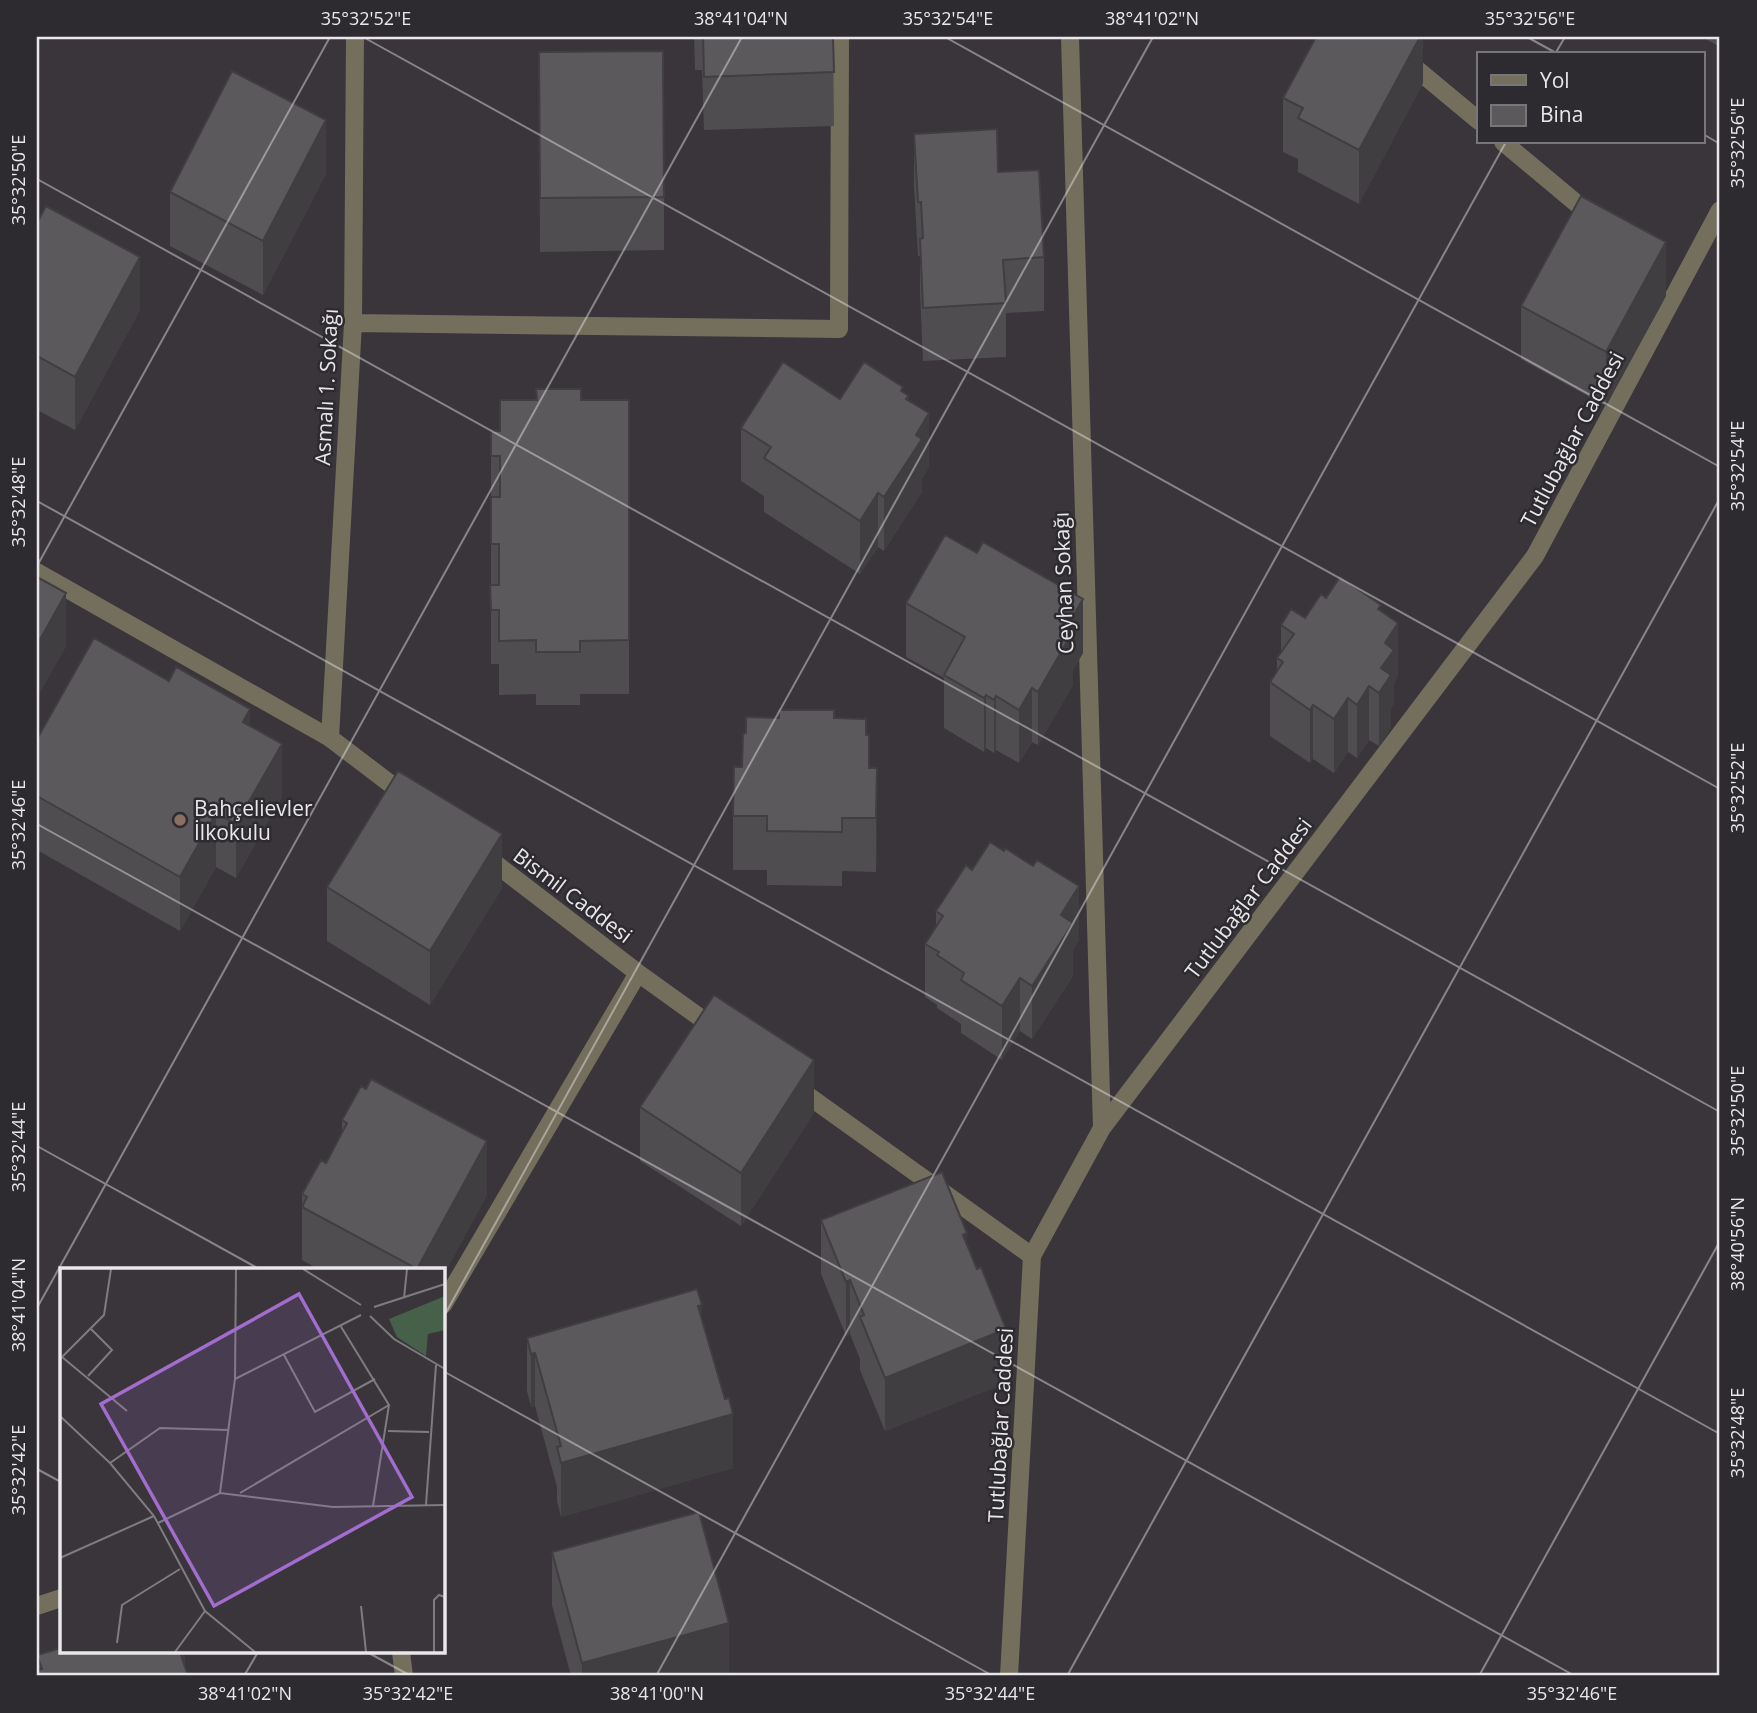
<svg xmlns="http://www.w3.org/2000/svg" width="1757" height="1713" viewBox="0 0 1757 1713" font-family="'Open Sans',sans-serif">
  <rect width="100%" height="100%" fill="#39353a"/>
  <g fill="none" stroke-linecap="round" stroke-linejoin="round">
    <path stroke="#746f5d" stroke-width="18" d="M1070 37 1102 1128
      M1378 37 1479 121
      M1503 142 1594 218
      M353 323 839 329 840 37
      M37 572 330 738 409 798
      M330 738 353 323 355 37
      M484 855 638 973 716 1029
      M796 1087 1032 1256
      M443 1305 638 973
      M37 1606 61 1598
      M401 1652 404 1676
      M1009 1676 1032 1256 1102 1128 1535 556 1720 210"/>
  </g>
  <path fill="#4f4d50" d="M694 37H833L834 126 704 130 702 70H695Z
    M1423 37V83L1359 204 1298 172V159L1283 152V98Z
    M1702 37H1720V47Z
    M539 52 664 197V250L540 252Z
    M914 134 998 172 1044 257V311L1006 313V357L923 361 920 293V256H918L914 187Z
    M326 174 263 295 170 246V192Z
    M37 223 140 310 75 430 37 410Z
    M1666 296 1606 406 1521 359V306Z
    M903 392 909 400 929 467 922 479V492L884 551 878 547 860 574 764 512V496L741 481V428L840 399Z
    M581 400H629V694H580V705H536V694L499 695V664H491V431H500Z
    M1326 598 1381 611 1398 676 1394 683V703L1391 708V728L1379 746 1369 740 1357 758 1348 752 1334 773 1313 759 1310 763 1270 736V682L1277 671V658L1281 653V625L1305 618Z
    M906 603 1083 653 1073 670V685L1038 745 1032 742 1019 763 996 750 994 753 986 748 984 752 944 728V678L906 657Z
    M834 718 866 735 869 768 877 822 876 872 842 871V886L767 885V870H733V816L742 767Z
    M250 726 282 797 236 878 216 867 180 931 37 850V739Z
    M1004 851 1079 940 1073 950V976L1032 1039 1020 1031 1002 1060 961 1033V1024L937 1008V1005L925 997V944L936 926V911L972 870Z
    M327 887 502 888 430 1005 327 941Z
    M640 1107 814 1113 741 1226 640 1161Z
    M342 1120 487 1195 443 1276V1270H320L302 1260V1194L326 1163 342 1133Z
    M821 1220 967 1244 1006 1383 885 1431 860 1370V1359L850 1334 846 1336 821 1274Z
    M702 1318 733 1468 561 1517 557 1501V1487L535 1406 531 1407 527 1391V1338Z
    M552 1552 729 1676H571L552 1605Z
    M185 1652 37 1670V1655Z"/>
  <path fill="#403e41" d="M1420 37H1423V83L1359 204V150Z
    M326 120V174L263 295V241Z
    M1666 242V296L1606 406V352Z
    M140 257V310L75 430V377Z
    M929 413V467L922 479V492L884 551V497L916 435Z
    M878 493V547L860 574V521Z
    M66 593V647L37 698V645Z
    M1083 599V653L1073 670V685L1038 745V692L1066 628Z
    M1398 623V676L1394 683V703L1391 708V728L1379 746V693L1385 643Z
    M1369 686V740L1357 758V705Z
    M1032 688V742L1019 763V710Z
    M986 695V748L984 752V698Z
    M996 696V750L994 753V700Z
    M1348 698V752L1334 773V719Z
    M1313 705V759L1310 763V710Z
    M250 709V762L243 722Z
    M282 744V797L236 878V824Z
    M877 768V822L876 872V818Z
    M216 813V867L180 931V877Z
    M502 834V888L430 1005V951Z
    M1079 886V940L1073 950V976L1032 1039V986L1061 915Z
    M1020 978V1031L1002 1060V1006Z
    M814 1060V1113L741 1226V1173Z
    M487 1141V1195L443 1276V1270H417Z
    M967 1233V1286L963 1235Z
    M850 1280V1334L846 1336V1282Z
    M702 1305V1358L698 1306Z
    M1006 1329V1383L885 1431V1378Z
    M535 1353V1406L531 1407V1354Z
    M733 1414V1468L561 1517V1463Z
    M729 1623V1676H582V1663Z
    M178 1652H185V1676Z"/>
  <path fill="#5c595d" stroke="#403e41" stroke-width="2" d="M703 37H833L834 72 704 77Z
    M1316 37H1420L1359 150 1298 118 1303 108 1283 98Z
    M663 51 664 197 540 198 539 52Z
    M232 71 326 120 263 241 170 192Z
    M997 129 998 172 1039 170 1044 257 1003 260 1006 303 923 308 920 239 923 238 921 202H918L914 134Z
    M1581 196 1666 242 1606 352 1521 306Z
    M46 206 140 257 75 377 37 356V223Z
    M783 362 840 399 864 362 903 387 901 391 909 396 906 399 929 413 916 435 922 439 884 497 878 493 860 521 764 458 771 447 741 428Z
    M536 389H581V400H629V640L580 641V652H536V640L499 641V610H491L490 585H499V544H491V497H500V456H491V431H500V400H537Z
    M945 535 977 553 983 542 1083 599 1066 628 1073 631 1038 692 1032 688 1019 710 996 696 994 700 986 695 984 698 944 675 965 637 906 603Z
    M37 577 66 593 37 645Z
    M1340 577 1381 605 1378 609 1398 623 1385 643 1394 650 1381 668 1391 675 1379 693 1369 686 1357 705 1348 698 1334 719 1313 705 1310 710 1270 682 1283 662 1277 658 1294 634 1281 625 1291 609 1305 618 1321 594 1326 598Z
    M94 638 169 681 176 667 250 709 243 722 282 744 236 824 216 813 180 877 37 796V739Z
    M779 710H834V718L866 719V735H869V768H877L876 818H842V832L767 831V816H733L734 767H742L743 734 746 733V717L779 718Z
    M398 771 502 834 430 951 327 887Z
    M990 842 1004 851 1005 848 1033 866 1037 860 1079 886 1061 915 1073 923 1032 986 1020 978 1002 1006 961 980 964 973 937 955 939 952 925 944 943 916 936 911 966 865 972 870Z
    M714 995 814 1060 741 1173 640 1107Z
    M371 1079 487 1141 417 1269 302 1207 307 1197 302 1194 321 1160 326 1163 347 1123 342 1120 361 1086 366 1089Z
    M942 1172 967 1233 963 1235 977 1269 981 1267 1006 1329 885 1378 860 1317 864 1315 850 1280 846 1282 821 1220Z
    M697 1289 702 1305 698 1306 725 1399 729 1398 733 1414 561 1463 557 1447 561 1446 535 1353 531 1354 527 1338Z
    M699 1512 729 1623 582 1663 552 1552Z
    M61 1648V1652H180L188 1676H37V1670L42 1669 37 1655Z"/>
  <path fill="none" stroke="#e9e7ea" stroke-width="2" stroke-opacity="0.45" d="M363 37 1720 789M945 37 1720 467M1527 37 1558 54M1555 54 1565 37M1703 134 1720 144M37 179 1720 1112M37 501 1720 1434M37 566 330 37M37 824 1575 1676M37 1146 261 1270M37 1308 742 37M443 1318 1153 37M443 1371 993 1676M37 1469 61 1482M367 1652 411 1676M244 1676 258 1652M656 1676 1506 142M1067 1676 1720 498M1479 1676 1720 1241"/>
  <circle fill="#8d6e63" stroke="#2e2b30" stroke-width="2.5" cx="180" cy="820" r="7"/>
  <g text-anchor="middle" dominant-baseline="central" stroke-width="5" stroke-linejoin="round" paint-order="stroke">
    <g font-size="21" fill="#e9e7ea" stroke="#2e2b30">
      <text transform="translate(326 387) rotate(-87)">Asmalı 1. Sokağı</text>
      <text transform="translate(1572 439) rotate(-62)">Tutlubağlar Caddesi</text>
      <text transform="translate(1063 583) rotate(-92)">Ceyhan Sokağı</text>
      <text transform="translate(573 895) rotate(37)">Bismil Caddesi</text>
      <text transform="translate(1248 898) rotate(-53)">Tutlubağlar Caddesi</text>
      <text transform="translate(1000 1425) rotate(-87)">Tutlubağlar Caddesi</text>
    </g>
    <g font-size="21" fill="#e9e7ea" stroke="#2e2b30" text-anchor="start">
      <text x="194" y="808">Bahçelievler<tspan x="194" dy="24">İlkokulu</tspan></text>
    </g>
  </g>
  <g transform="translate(60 1268)">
    <rect width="385" height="385" fill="#39353a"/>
    <path d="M385 28V62L368 66 366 88 337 69 329 51Z" fill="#47604a"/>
    <path fill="none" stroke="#7f7c80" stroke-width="2" d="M243 1 301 37M344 30 347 1M314 39 385 16M310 48 334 71 385 101M280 57 329 137 313 238M224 87 255 144 315 111M2 89 67 143M0 91 44 47 51 1M28 108 52 82 31 61M175 111 301 47M0 148 50 195 94 248 145 343 195 384M328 163 369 164M50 195 100 160 168 162M160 225 175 111 176 1M180 225 329 137M366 237 376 97M98 255 160 225 273 239 385 237M0 290 94 248M301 338 306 384M57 375 62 337 120 301M115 384 145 343M374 384V332L379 327 385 329"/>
    <path fill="#a26dce" fill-opacity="0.15" stroke="#a26dce" stroke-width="3.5" d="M239 26 352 229 154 338 41 136Z"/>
    <rect width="385" height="385" fill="none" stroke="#e9e7ea" stroke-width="3.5"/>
  </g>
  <rect width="1757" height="1713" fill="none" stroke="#2e2b30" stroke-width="77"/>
  <rect x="1477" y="52" width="228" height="91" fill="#2e2b30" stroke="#79767a" stroke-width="2"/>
  <rect x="1491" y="75" width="35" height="10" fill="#746f5d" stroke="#79767a" stroke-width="2"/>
  <text x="1540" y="88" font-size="21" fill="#e9e7ea">Yol</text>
  <rect x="1491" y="105" width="35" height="21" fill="#5c595d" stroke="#79767a" stroke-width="2"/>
  <text x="1540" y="122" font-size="21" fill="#e9e7ea">Bina</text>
  <rect x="38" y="38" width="1680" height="1636" fill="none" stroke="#e9e7ea" stroke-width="2.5"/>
  <g font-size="18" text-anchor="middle" fill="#e9e7ea">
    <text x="366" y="25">35°32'52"E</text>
    <text x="741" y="25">38°41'04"N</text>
    <text x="948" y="25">35°32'54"E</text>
    <text x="1152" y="25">38°41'02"N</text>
    <text x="1530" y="25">35°32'56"E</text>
    <text transform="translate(1738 143) rotate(-90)" y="6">35°32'56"E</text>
    <text transform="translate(19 180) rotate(-90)" y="6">35°32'50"E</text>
    <text transform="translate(1738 466) rotate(-90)" y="6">35°32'54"E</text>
    <text transform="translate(19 502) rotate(-90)" y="6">35°32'48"E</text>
    <text transform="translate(1738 788) rotate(-90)" y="6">35°32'52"E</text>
    <text transform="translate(19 825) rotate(-90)" y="6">35°32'46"E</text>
    <text transform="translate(1738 1111) rotate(-90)" y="6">35°32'50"E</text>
    <text transform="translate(19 1147) rotate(-90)" y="6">35°32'44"E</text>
    <text transform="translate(1738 1244) rotate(-90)" y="6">38°40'56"N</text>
    <text transform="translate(19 1305) rotate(-90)" y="6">38°41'04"N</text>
    <text transform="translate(1738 1433) rotate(-90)" y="6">35°32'48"E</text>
    <text transform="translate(19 1470) rotate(-90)" y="6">35°32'42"E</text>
    <text x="245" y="1700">38°41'02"N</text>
    <text x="408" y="1700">35°32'42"E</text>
    <text x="657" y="1700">38°41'00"N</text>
    <text x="990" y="1700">35°32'44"E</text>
    <text x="1572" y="1700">35°32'46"E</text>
  </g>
</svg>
